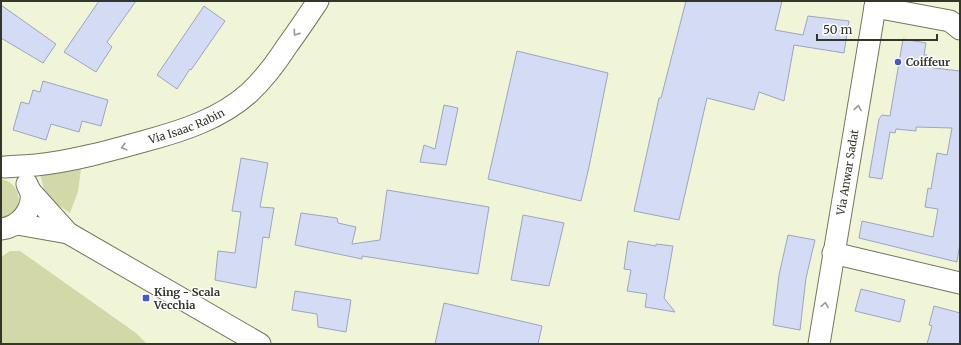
<svg xmlns="http://www.w3.org/2000/svg" width="961" height="345" viewBox="0 0 961 345" font-family="Merriweather,serif">
  <rect width="100%" height="100%" fill="#f1f5d8"/>
  <path fill="#d2d8a8" d="M81 169 78 192 70 213 46 197 40 174Z
    M1 179C17 181 25 202 13 214 10 217 5 218 1 220Z
    M10 251H20L136 333 147 344H1V257Z"/>
  <path fill="#d3dbf5" stroke="#9da5bf" d="M99 1H136L107 42 112 47 96 72 64 52Z
    M686 1H782L775 30 803 35 808 16 849 21 844 53 794 45 784 101 759 92 754 110 707 98 679 220 634 211 659 98H661Z
    M1 5 56 44 43 63 1 38Z
    M204 6 225 21 191 70 190 69 177 89 157 75Z
    M903 39 926 43 924 55H927L925 63 934 65V68L960 71V243L957 262 859 238 862 221 933 237 938 209 925 207 928 188 931 189 937 153 947 155 952 128 916 127V131L896 129 895 133 890 132 882 179 869 177 879 119 882 115 890 116Z
    M517 51 608 73 589 167 581 201 488 179Z
    M43 81 108 100 101 126 82 121 79 132 51 124 46 140 13 130 21 102 29 104 33 90 40 92Z
    M444 105 458 108 446 165 420 162 424 145 435 149Z
    M241 158 268 163 260 207 274 208 269 238 263 237 256 288 215 280 218 251 235 253 241 212 232 211Z
    M387 190 489 207 478 274 362 256V259L295 245 301 213 337 218 338 223 356 227 352 244 380 240Z
    M523 215 564 223 549 286 511 280Z
    M788 235 815 240 806 278 800 330 773 325 779 275Z
    M628 241 656 246V244L673 246 664 298 675 312 645 307 647 294 627 291 631 270 624 269Z
    M861 289 905 300 900 322 855 311Z
    M295 291 351 300 346 332 318 327 317 314 292 310Z
    M444 303 542 326 538 344H435Z
    M934 306 960 313V344H927L932 326 929 325Z"/>
  <g fill="none" stroke-linecap="round" stroke-linejoin="round">
    <defs>
      <g id="minor">
        <path d="M875 7 950 21 960 29"/>
        <path id="s1" d="M5 167C15 166 25 166 36 165 73 161 109 151 145 141 182 131 220 119 249 93 264 79 276 63 287 46 298 31 308 16 318 1"/>
        <path d="M31 192 68 233 260 344"/>
        <path d="M17 224 68 233"/>
        <path d="M1 229C19 227 33 211 31 193 30 190 28 187 27 184"/>
        <path d="M833 253 960 283"/>
        <path id="s2" d="M819 344 876 1"/>
      </g>
    </defs>
    <use href="#minor" stroke="#73775d" stroke-width="23"/>
    <use href="#minor" stroke="#fff" stroke-width="21"/>
  </g>
  <defs><path id="oneway-chevron" d="M-2-3.5L2.5 0L-2 3.5" fill="none" stroke-width="1.6" stroke-linecap="round" stroke-linejoin="round"/></defs>
  <g stroke="#9a9a95">
    <use href="#oneway-chevron" transform="translate(296 33) rotate(125)"/>
    <use href="#oneway-chevron" transform="translate(858 108) rotate(-80)"/>
    <use href="#oneway-chevron" transform="translate(124 147) rotate(165)"/>
    <use href="#oneway-chevron" transform="translate(825 305) rotate(-81)"/>
  </g>
  <g fill="#4558cc" stroke="#fff" stroke-width="1.5">
    <circle cx="898" cy="62" r="4"/>
    <rect x="142" y="294" width="8" height="8" rx="2"/>
  </g>
  <g text-anchor="middle" dominant-baseline="central" stroke-width="3" stroke-linejoin="round" paint-order="stroke">
    <g font-size="11" font-weight="bold" fill="#34362b" stroke="#fff" text-anchor="start">
      <text x="906" y="62">Coiffeur</text>
      <text x="154" y="292">King - Scala<tspan x="154" dy="13">Vecchia</tspan></text>
    </g>
    <g font-size="11" fill="#34362b" stroke="#fff">
      <text stroke="none"><textPath href="#s1" startOffset="187">Via Isaac Rabin</textPath></text>
      <text stroke="none"><textPath href="#s2" startOffset="174">Via Anwar Sadat</textPath></text>
    </g>
  </g>
  <rect width="961" height="345" fill="none" stroke="#34362b" stroke-width="4"/>
  <path d="M817 34v6h120v-6" fill="none" stroke="#34362b" stroke-width="2"/>
  <text x="823" y="34" font-size="12" fill="#34362b" stroke="#ffffff" stroke-width="3" paint-order="stroke">50 m</text>
</svg>
